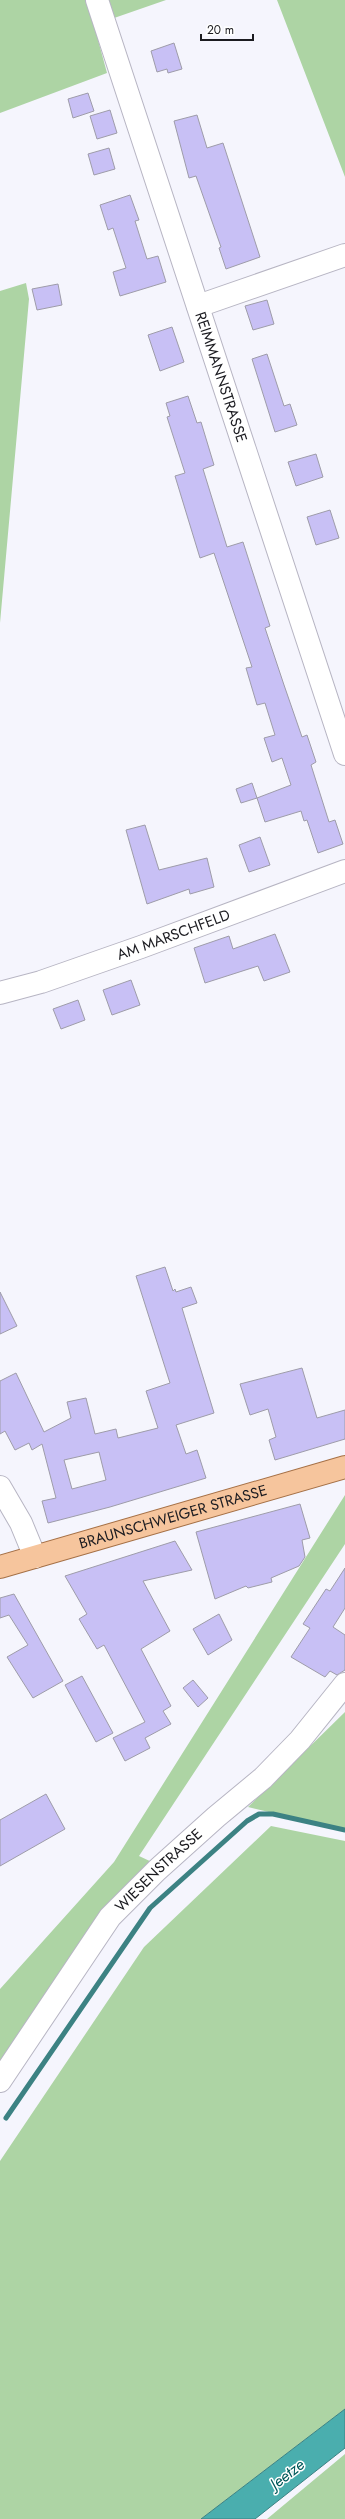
<svg xmlns="http://www.w3.org/2000/svg" width="345" height="2519" viewBox="0 0 345 2519" font-family="Jost,sans-serif">
  <rect width="100%" height="100%" fill="#f5f5fd"/>
  <path fill="#add4a4" d="M0 0H166L94 25 107 73 0 113Z
    M277 0H345V177Z
    M26 283 29 299 0 623V291Z
    M345 1495V1544L139 1856 154 1863 0 2076V1989L114 1862Z
    M345 1712V1830L248 1807Z
    M271 1826 345 1841V2409L201 2519H0V2161L144 1947Z
    M345 2454V2519H267Z"/>
  <path fill="#4aaeae" stroke="#3c8283" d="M345 2409V2448L255 2519H201Z"/>
  <g fill="none" stroke-linecap="round" stroke-linejoin="round">
    <path stroke="#3c8283" stroke-width="5" d="M6 2118 150 1908 247 1821 259 1814H273L345 1830"/>
  </g>
  <path fill="#c8c0f5" stroke="#9e9ca9" fill-rule="evenodd" d="M174 43 182 69 168 73 167 69 157 72 151 51Z
    M88 93 94 111 73 118 68 99Z
    M110 110 117 133 97 139 90 116Z
    M197 115 207 148 223 143 260 257 226 269 219 248 221 247 196 176 189 178 174 121Z
    M109 148 115 169 94 175 88 154Z
    M130 195 139 220 135 221 147 259 158 256 166 282 120 296 113 272 126 268 113 228 108 230 100 205Z
    M58 284 62 305 37 310 32 289Z
    M267 300 274 324 253 330 245 306Z
    M172 327 184 362 160 371 148 335Z
    M267 354 284 406 290 404 297 425 275 432 252 359Z
    M188 396 197 423 201 422 214 465 203 469 227 547 243 542 270 626 265 628 284 685 302 737 307 735 316 762 311 765 329 822 335 820 343 844 318 853 307 820 304 821 301 811 265 822 257 798 291 785 282 758 272 762 264 738 275 735 265 703 257 705 246 668 252 667 214 553 200 558 175 476 185 473 167 417 170 416 166 403Z
    M316 454 323 477 296 486 288 462Z
    M330 510 339 538 316 545 307 517Z
    M252 783 257 798 241 803 236 789Z
    M145 825 159 870 207 858 214 887 190 894 189 889 147 904 126 830Z
    M260 837 270 865 249 872 239 845Z
    M275 934 290 972 264 981 258 966 205 983 194 948 229 936 233 949Z
    M131 980 140 1005 112 1015 103 990Z
    M78 1000 85 1020 61 1029 53 1009Z
    M165 1267 173 1291 175 1289 176 1292 191 1287 197 1303 182 1308 214 1413 176 1425 186 1454 197 1450 206 1478 110 1507 48 1523 42 1501 56 1498 42 1444 32 1450 29 1443 15 1450 5 1431 0 1434V1381L16 1373 44 1432 71 1418 67 1402 86 1398 95 1434 116 1429 118 1438 158 1428 146 1391 170 1383 136 1276ZM99 1452 106 1480 72 1489 64 1460Z
    M0 1292 17 1326 0 1334Z
    M302 1368 317 1418 345 1410V1439L275 1460 269 1440 276 1437 268 1409 250 1415 240 1384Z
    M300 1504 310 1538 302 1540 305 1557 299 1566 271 1578 272 1582 248 1588 246 1586 215 1599 196 1532Z
    M175 1541 192 1570 143 1581 170 1631 141 1649 171 1706 163 1711 171 1724 145 1738 150 1748 125 1761 113 1738 145 1722 104 1645 97 1649 79 1619 87 1614 65 1576Z
    M345 1568V1608L333 1627 345 1635V1670L337 1675 330 1671 325 1677 291 1657 310 1628 303 1624 326 1589 330 1591Z
    M14 1594 63 1681 33 1698 7 1657 28 1645 9 1615 0 1618V1598Z
    M219 1614 232 1640 208 1655 193 1629Z
    M82 1676 113 1733 96 1742 65 1685Z
    M193 1680 208 1698 198 1707 183 1688Z
    M46 1794 65 1829 0 1866V1820Z"/>
  <g fill="none" stroke-linecap="round" stroke-linejoin="round">
    <defs>
      <g id="minor">
        <path id="s1" d="M97 0 345 754"/>
        <path d="M198 306 345 255"/>
        <path id="s2" d="M0 993 41 982 141 947 345 871"/>
        <path d="M0 1487 21 1523 35 1557"/>
        <path id="s3" d="M0 2081 110 1917 157 1870 216 1817 263 1778 300 1740 345 1684"/>
      </g>
      <g id="major">
        <path id="s4" d="M0 1567 345 1467"/>
      </g>
    </defs>
    <use href="#minor" stroke="#b7b5c3" stroke-width="24"/>
    <use href="#major" stroke="#a57046" stroke-width="24"/>
    <use href="#minor" stroke="#fff" stroke-width="22"/>
    <use href="#major" stroke="#f6c59d" stroke-width="22"/>
  </g>
  <g text-anchor="middle" dominant-baseline="central" stroke-width="3" stroke-linejoin="round" paint-order="stroke">
    <g font-size="15" fill="#1b1b20" stroke="#fff">
      <text stroke="none"><textPath href="#s1" startOffset="397">REIMMANNSTRASSE</textPath></text>
      <text stroke="none"><textPath href="#s2" startOffset="183">AM MARSCHFELD</textPath></text>
      <text stroke="none"><textPath href="#s4" startOffset="180">BRAUNSCHWEIGER STRASSE</textPath></text>
      <text stroke="none"><textPath href="#s3" startOffset="265">WIESENSTRASSE</textPath></text>
    </g>
    <g font-size="16" font-style="italic" fill="#005a5b" stroke="#fff">
      <text transform="translate(287 2474) rotate(-38)">Jeetze</text>
    </g>
  </g>
  <path d="M201 34v6h52v-6" fill="none" stroke="#1b1b20" stroke-width="2"/>
  <text x="207" y="34" font-size="12" fill="#1b1b20" stroke="#ffffff" stroke-width="3" paint-order="stroke">20 m</text>
</svg>
